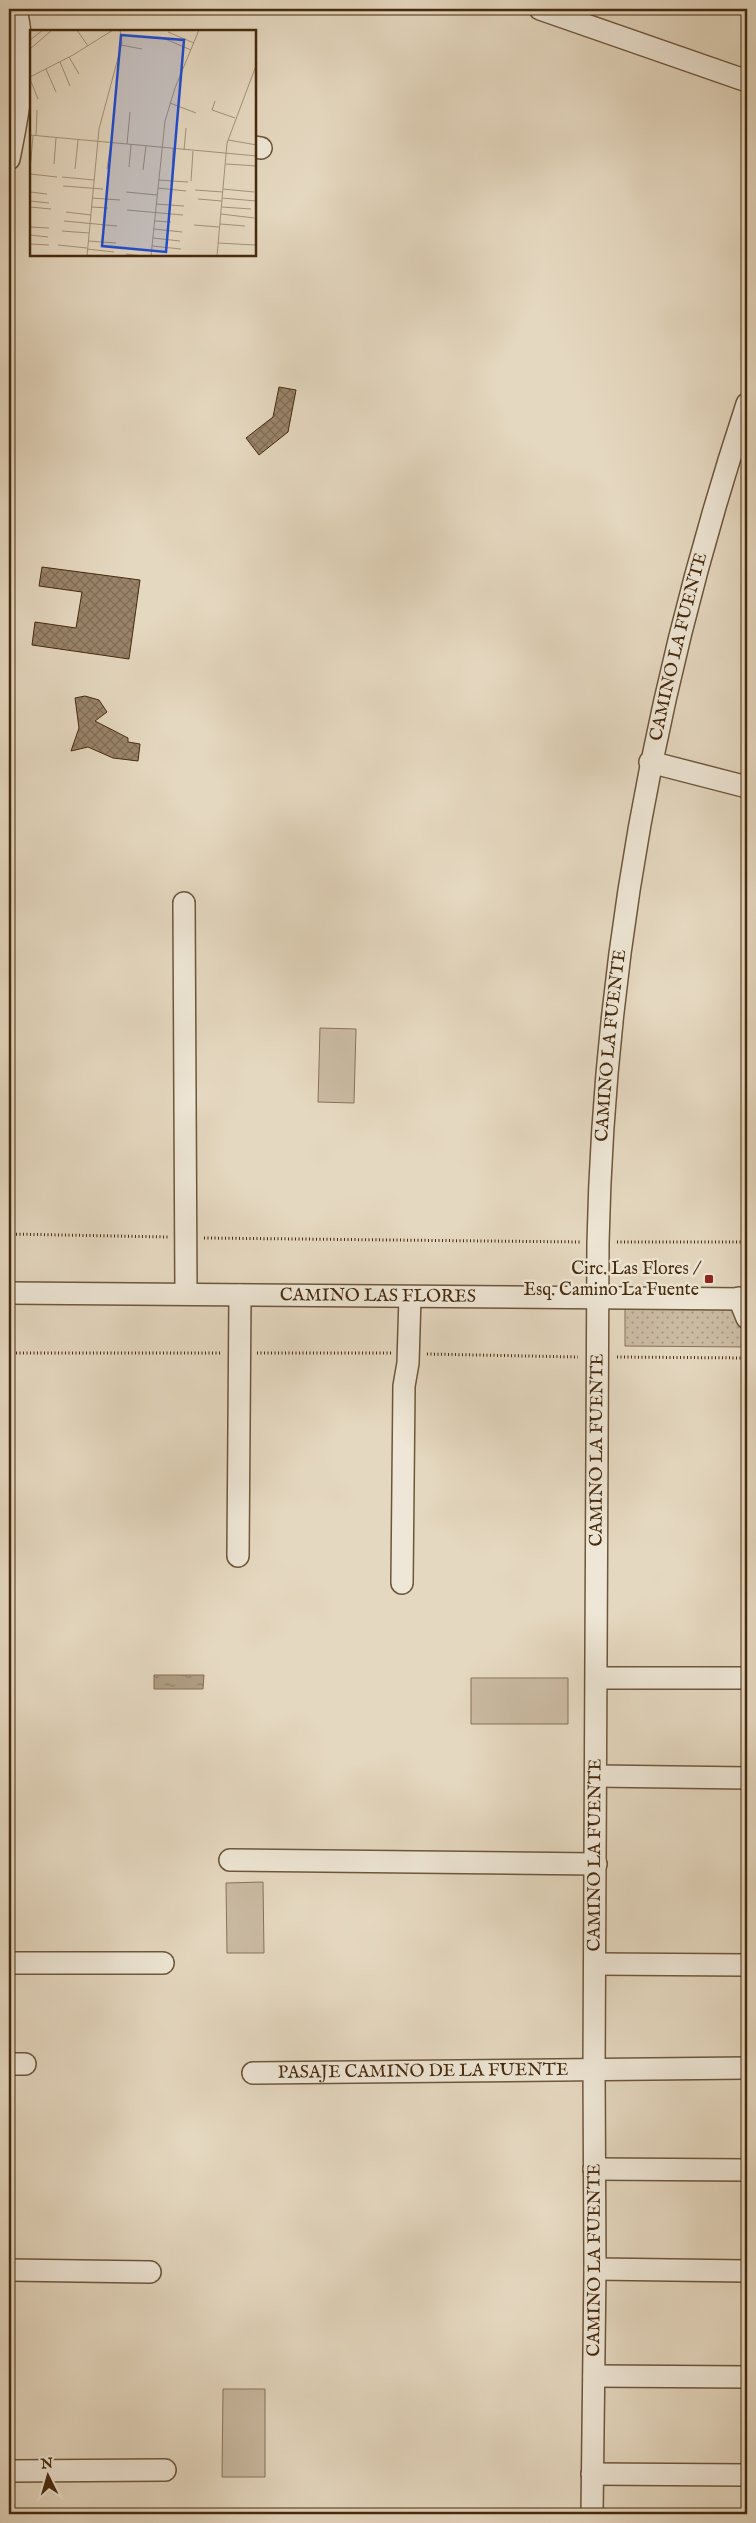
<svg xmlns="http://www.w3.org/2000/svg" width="756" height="2523" viewBox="0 0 756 2523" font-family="'IM FELL English',serif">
  <defs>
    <pattern id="grass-dots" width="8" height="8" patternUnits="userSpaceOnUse" patternTransform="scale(1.25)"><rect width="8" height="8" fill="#cabaa2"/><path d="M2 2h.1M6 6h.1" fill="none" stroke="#a69782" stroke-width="1.8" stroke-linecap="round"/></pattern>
    <pattern id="water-ripples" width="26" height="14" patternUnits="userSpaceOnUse" patternTransform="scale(1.25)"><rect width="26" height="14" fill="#af9d83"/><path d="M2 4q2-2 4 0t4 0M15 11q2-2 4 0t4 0" fill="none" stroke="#90806a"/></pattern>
    <pattern id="building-cross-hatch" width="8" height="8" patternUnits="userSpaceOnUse" patternTransform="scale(1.25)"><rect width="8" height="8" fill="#99846a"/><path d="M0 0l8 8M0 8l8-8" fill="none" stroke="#7f6c56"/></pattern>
  </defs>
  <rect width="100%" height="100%" fill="#e5d8c0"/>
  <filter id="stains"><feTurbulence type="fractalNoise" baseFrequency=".004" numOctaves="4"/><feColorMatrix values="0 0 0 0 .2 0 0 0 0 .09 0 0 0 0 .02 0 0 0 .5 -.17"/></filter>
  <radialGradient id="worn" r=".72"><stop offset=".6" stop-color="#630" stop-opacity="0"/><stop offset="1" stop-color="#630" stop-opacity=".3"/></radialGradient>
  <path fill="url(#grass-dots)" stroke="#887258" d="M625 1306 747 1307V1347L625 1346Z"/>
  <path fill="#cabaa2" stroke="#887258" d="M320 1028 356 1029 354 1103 318 1102Z
    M471 1678H568V1724H471Z
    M263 1882 264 1953H227L226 1883Z
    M223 2389H265V2477H222Z"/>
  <path fill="url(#water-ripples)" stroke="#856f54" d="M154 1675H204L203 1689H154Z"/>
  <path fill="url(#building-cross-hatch)" stroke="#462a0d" d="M279 387 296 390 288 432 259 455 246 438 273 417Z
    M42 567 140 580 129 659 32 645 35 622 76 628 82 592 39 586Z
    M85 696 99 700 107 712 95 721 128 738V742L140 744 138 761 113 758 88 747 71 751 79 728 75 698Z"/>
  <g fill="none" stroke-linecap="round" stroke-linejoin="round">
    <defs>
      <g id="minor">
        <path d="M540 9 747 81"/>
        <path d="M255 147 261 148"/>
        <path d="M9 159C20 105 28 64 16 9"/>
        <path d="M650 762 747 787"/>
        <path d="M184 903 186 1294"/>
        <path id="s1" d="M9 1293 747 1299"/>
        <path d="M739 1298 747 1318"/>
        <path d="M238 1556 240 1295"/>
        <path d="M402 1583 404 1386 408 1363 410 1297"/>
        <path d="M597 1678H747"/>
        <path d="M596 1776 747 1778"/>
        <path d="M230 1860 596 1864"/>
        <path d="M9 1963H163"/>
        <path d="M595 1964 747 1965"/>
        <path d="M9 2064H25"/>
        <path id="s2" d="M253 2073 747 2068"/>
        <path d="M594 2169 747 2170"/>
        <path d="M595 2269 747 2271"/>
        <path d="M9 2270 150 2272"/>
        <path d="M594 2376 747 2377"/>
        <path d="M9 2471 165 2470"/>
        <path d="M592 2474 747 2475"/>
        <path id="s3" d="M592 2514 595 2269 594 2069 598 1243C604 954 657 677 747 404"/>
      </g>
    </defs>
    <use href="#minor" stroke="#6e563a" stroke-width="24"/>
    <path stroke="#462a0d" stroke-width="3" stroke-dasharray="1 2.5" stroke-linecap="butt" d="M9 1234 168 1237
      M204 1238 581 1242
      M617 1242H747
      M9 1353H221
      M257 1353H391
      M427 1354 578 1357
      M617 1357 747 1358"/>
    <use href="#minor" stroke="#eee6d6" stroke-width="21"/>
  </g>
  <rect fill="#8f2418" stroke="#eee6d6" stroke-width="2" x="704" y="1274" width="10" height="10" rx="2.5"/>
  <g text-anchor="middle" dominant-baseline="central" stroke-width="5" stroke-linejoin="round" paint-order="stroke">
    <g font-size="18" fill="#462a0d" stroke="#eee6d6">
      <text stroke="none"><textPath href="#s3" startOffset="1874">CAMINO LA FUENTE</textPath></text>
      <text stroke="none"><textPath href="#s3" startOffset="1469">CAMINO LA FUENTE</textPath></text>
      <text stroke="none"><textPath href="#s1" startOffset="369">CAMINO LAS FLORES</textPath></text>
      <text stroke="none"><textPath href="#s3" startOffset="1064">CAMINO LA FUENTE</textPath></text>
      <text stroke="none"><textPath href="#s3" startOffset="659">CAMINO LA FUENTE</textPath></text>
      <text stroke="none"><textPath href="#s2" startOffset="170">PASAJE CAMINO DE LA FUENTE</textPath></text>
      <text stroke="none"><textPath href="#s3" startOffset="254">CAMINO LA FUENTE</textPath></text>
    </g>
    <g font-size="18" fill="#462a0d" stroke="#eee6d6" text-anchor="end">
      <text x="699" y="1269">Circ. Las Flores /<tspan x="699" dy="21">Esq. Camino La Fuente</tspan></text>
    </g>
  </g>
  <g transform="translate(30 30)">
    <rect width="226" height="226" fill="#e5d8c0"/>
    <path fill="none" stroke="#a59278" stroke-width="1" d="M47 0 58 16M138 2 164 13M133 8 161 20M0 10 13 0M91 15 112 19M0 19 22 0M39 27 49 44M30 32 40 56M16 39 26 62M0 47 43 25 83 0M0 49 8 69M185 71 182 80 205 88M140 73 166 83M0 105 227 126M6 106 7 80M198 110 227 115M97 114 100 82M143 119 142 147 144 148M154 120 156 98M24 134 26 108M196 134 227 136M99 137 101 115M45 139 48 110M77 139 81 113M0 140 3 106M113 140 116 116M0 144 27 147M32 147 64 150M128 150 158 152M161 151 163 121M33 156 73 159M128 158 156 161M193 159 224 162M165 160 193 162M0 162 17 164M96 162 127 165M62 168 90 170M192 168 226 171M168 169 192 171M0 171 19 173M126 174 154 176M0 177 21 179M61 177 78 178M192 177 221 179M97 180 153 185M36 182 61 185M191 184 224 188M34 191 87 196M125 191 141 192M190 194 215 196M164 195 189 197M0 197 19 198M124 199 152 202M32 201 59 203M0 205 18 207M123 208 150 211M58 211 86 213M188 213 225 215M0 214 19 215M28 215 57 218M122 216 151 219M57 219 84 222M96 224 114 226M57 226 69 99 92 13 90 0M121 226 135 91 145 58 169 0M187 226 197 113 227 33"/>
    <path fill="#1d4ed8" fill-opacity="0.15" stroke="#1d4ed8" stroke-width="2.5" d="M91 5 154 10 136 222 72 216Z"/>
    <rect width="226" height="226" fill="none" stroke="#462a0d" stroke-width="2.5"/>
  </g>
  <rect width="756" height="2523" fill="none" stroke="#e5d8c0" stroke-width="30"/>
  <rect x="10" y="10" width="736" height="2503" fill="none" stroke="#462a0d" stroke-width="2.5"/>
  <rect x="15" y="15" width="726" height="2493" fill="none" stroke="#462a0d"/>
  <g transform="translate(48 2476) rotate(355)" stroke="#eee6d6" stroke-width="4" paint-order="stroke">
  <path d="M0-4L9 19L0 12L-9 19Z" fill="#462a0d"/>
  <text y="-8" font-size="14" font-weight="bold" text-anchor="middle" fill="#462a0d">N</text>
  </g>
  <rect width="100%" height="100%" filter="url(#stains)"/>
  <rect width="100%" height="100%" fill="url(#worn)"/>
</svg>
